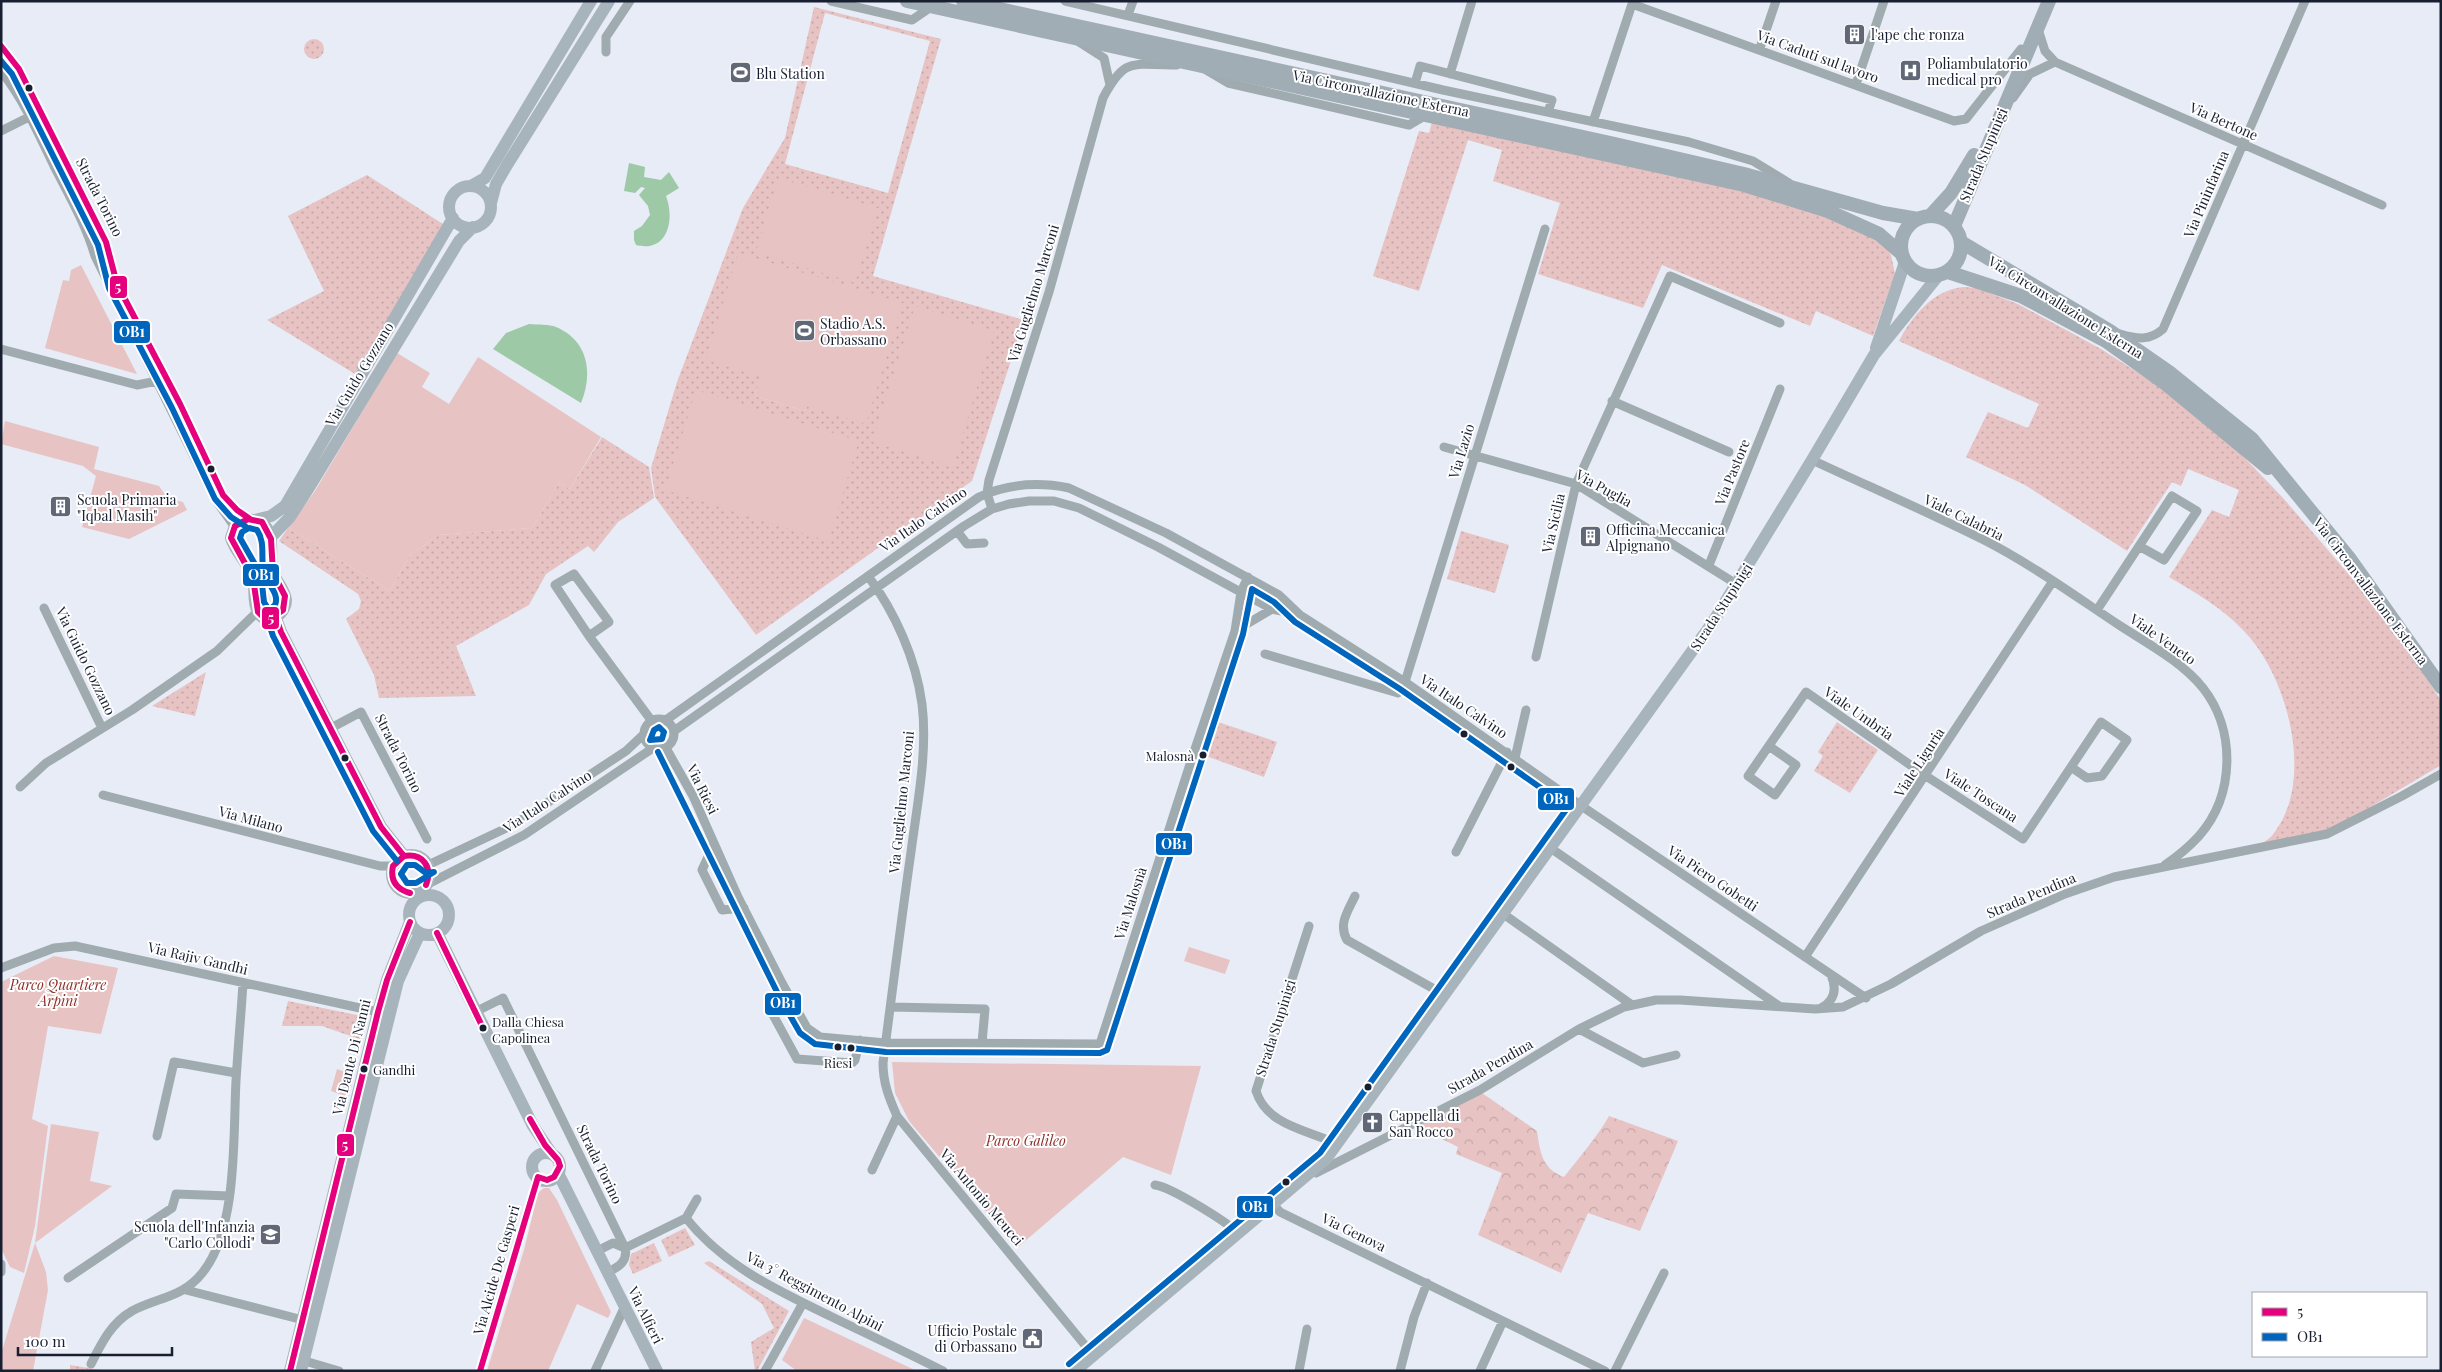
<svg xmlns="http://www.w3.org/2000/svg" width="2442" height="1372" viewBox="0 0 2442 1372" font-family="'Playfair Display',serif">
  <defs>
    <pattern id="grass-dots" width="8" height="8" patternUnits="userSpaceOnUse" patternTransform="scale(1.25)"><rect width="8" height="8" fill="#e7c3c3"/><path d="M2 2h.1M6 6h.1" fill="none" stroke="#c5a7a8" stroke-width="1.8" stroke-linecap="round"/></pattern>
    <pattern id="forest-crowns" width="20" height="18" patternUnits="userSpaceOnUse" patternTransform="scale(1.25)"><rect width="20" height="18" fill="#e7c3c3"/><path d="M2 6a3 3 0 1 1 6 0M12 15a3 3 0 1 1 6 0" fill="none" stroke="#c5a7a8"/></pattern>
  </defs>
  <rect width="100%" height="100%" fill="#e7ecf7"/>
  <path fill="url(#grass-dots)" fill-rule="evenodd" d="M814 7 941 39 873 276 1024 320 972 481 756 635 655 497 651 468 677 382 743 208 785 138ZM825 13 930 41 888 193 785 164ZM761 377 807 406 805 411 755 396Z
    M304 49a10 10 0 1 1 20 0a10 10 0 1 1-20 0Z
    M1432 122 1744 191 1830 217 1875 239 1887 248 1891 255 1895 274 1873 336 1816 311 1810 326 1662 265 1643 308 1538 274 1560 203 1493 181 1502 150 1468 140 1419 291 1373 276 1419 131 1429 133Z
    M367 175 446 226 355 374 267 320 324 291 288 216Z
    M1964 287 1976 288 2018 304 2101 349 2162 388 2240 453 2283 498 2358 585 2424 674 2441 701V765L2325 834 2256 847C2262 843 2270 839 2274 833 2314 782 2289 684 2251 639 2229 612 2198 594 2169 577L2212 510 2229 517 2239 490 2188 469 2181 486 2172 482 2127 551 2025 485 1966 457 1988 412 2028 428 2039 404 1899 341C1913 315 1933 290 1964 287Z
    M602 437 649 467 654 498 618 522 594 552 588 546 546 574 529 605 456 646 476 696 379 698 374 675 346 619 359 609 361 601 358 594 279 541 288 528 390 591 409 556 438 535 532 528 559 483 570 489Z
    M1461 531 1509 545 1495 593 1447 579Z
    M206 672 195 716 152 706Z
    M1218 722 1277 742 1264 777 1206 756Z
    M1837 722 1878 750 1850 793 1814 771 1823 756 1818 752Z
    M288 1001 367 1017 362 1040 322 1026H282Z
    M685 1228 695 1245 669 1257 661 1240Z
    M654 1243 662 1261 633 1274 629 1265 631 1254Z
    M709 1261 789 1311 757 1371H755L751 1342 774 1328 762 1304 704 1263Z
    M70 1365 101 1370V1371H70Z"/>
  <path fill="url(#forest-crowns)" d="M1482 1093 1537 1131C1540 1152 1542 1169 1564 1177 1578 1159 1598 1136 1609 1116L1678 1141 1640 1231 1588 1213 1561 1273 1478 1235 1502 1173 1456 1154 1458 1147 1414 1125Z"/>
  <path fill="#e7c3c3" d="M778 178 878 208 855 283 756 252Z
    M738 253 903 303 866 424 807 406 805 411 755 396 760 377 706 360Z
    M81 265 137 374 45 348 63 280 69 281 71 270Z
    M915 306 994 331 953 467 872 442Z
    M397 353 430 373 422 387 449 404 478 357 601 437 570 489 559 483 532 528 438 535 409 556 390 591 288 528 315 491Z
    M696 390 859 441 828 541 665 490Z
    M5 421 99 447 94 469 159 486 168 499 183 502 187 510 129 539 82 527 96 476 83 466 1 444Z
    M1189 947 1230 960 1225 974 1184 961Z
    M54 956 118 968 101 1034 48 1026 32 1119 48 1126 35 1226 24 1273 10 1267 1 1248V982Z
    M892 1062 1201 1066 1171 1175 1123 1157 1017 1248 909 1121 895 1093Z
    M337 1069 354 1075 348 1097 331 1091Z
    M51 1124 99 1132 90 1181 112 1186 35 1243 46 1272 48 1290 33 1371H1V1354L35 1243Z
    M544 1188H549L557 1200 611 1312 608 1318 577 1304 548 1371H487L524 1250 538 1193Z
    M804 1318 917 1371H797L782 1360Z"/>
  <path fill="#9dc9a7" d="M629 163 645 167 644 177 661 180 669 172 679 188 666 196C675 219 668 253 636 245L634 240V231L642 226 650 215 648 206 639 195 645 188 641 187 635 193 624 191Z
    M529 324C537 325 549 324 556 327 589 341 593 374 581 403L493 349 506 333Z"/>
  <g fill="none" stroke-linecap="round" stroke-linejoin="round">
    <path stroke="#a0abb0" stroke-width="9" d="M831 1 912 20 931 7
      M1065 1 1443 90 1689 142 1753 161 1789 183
      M1632 4 1954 121 1966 119 2021 49
      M1128 15 1133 1
      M2038 29 2045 51 2055 62 2382 205
      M1079 42 1104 58 1110 85
      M1 46 19 69 106 242 117 284 180 404 223 495 237 510 250 519
      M1760 48 1776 1
      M606 52V37L630 1
      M1206 70 1228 83 1409 125 1426 115
      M1 71C24 100 39 135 55 168 70 197 86 225 95 256L215 499 234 526
      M1450 74 1472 1
      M1415 83 1420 66 1552 100 1548 112
      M1856 84 1884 1
      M2013 98 2030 74 2055 62
      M1593 122 1633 1
      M1 131 33 115
      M2120 334C2137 339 2150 341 2163 329L2305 1
      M1 349 137 385 162 380
      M1612 401 1729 452
      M1444 447 1576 484 1738 585
      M1812 460C1870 487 1928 512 1984 540 2031 564 2075 596 2119 625 2148 644 2181 661 2203 688 2236 730 2235 795 2199 836 2189 847 2178 856 2165 865
      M992 509 987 493 989 480 1049 292 1103 98C1126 54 1134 66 1177 65
      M957 531 967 544 984 543
      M1709 565 1780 389
      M868 576C895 612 916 659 922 704 928 752 917 805 911 852 901 922 892 993 883 1063 883 1083 889 1098 897 1116L1093 1355
      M44 608 102 728
      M2097 610 2172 496 2197 511 2164 560 2139 546
      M1235 631 1272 609 1279 595
      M589 636 609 622 574 574 555 585 589 636 651 720
      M1265 654 1398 693 1405 682 1545 229
      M1536 657 1576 484 1670 276 1780 323
      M644 734a15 15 0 1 1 30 0a15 15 0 1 1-30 0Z
      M666 720 979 497C1007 484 1039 482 1069 488L1166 533 1279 595 1300 615 1405 682 1580 805 1866 998
      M331 728 361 712 427 839
      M674 731 964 526 992 509 1009 504 1029 501H1054L1079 508 1158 547 1272 609 1300 615
      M1769 746 1796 765 1775 795 1748 776 1806 692 1926 776 2023 839 2101 722 2127 740 2102 776 2087 778 2071 767
      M666 748 693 796 738 897 782 983 807 1028 820 1037 886 1043 1100 1044 1191 761 1235 631 1241 592 1248 577
      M1515 758 1526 710
      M20 787 46 763 132 710 217 651 257 612
      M103 795 380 866H393
      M714 844 702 870 722 910 744 908
      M1549 847 1779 1006
      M1456 852 1507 752
      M428 865 515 824 626 751 643 735
      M426 885 524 835 653 748
      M1355 896C1348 911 1338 924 1347 940L1443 994
      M1502 913 1632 1005
      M1309 926 1256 1091C1267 1126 1308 1130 1337 1144
      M1805 957 2053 581
      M1 968 54 948 75 946 383 1013
      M785 989 772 1002V1013L797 1059 852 1063 855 1060 860 1040
      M891 1007 985 1009 982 1043
      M1821 1008C1835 1001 1837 989 1831 975
      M475 1012 503 998 625 1248 686 1218 697 1199
      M1579 1029 1643 1063 1676 1055
      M157 1136 174 1062 236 1073
      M872 1170 897 1116
      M1316 1173 1480 1090 1579 1029 1624 1007 1656 1000H1680L1815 1009 1843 1007 1891 984 1981 931 2065 894 2114 877 2327 834 2402 796 2441 774
      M1155 1185C1171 1187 1225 1221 1237 1232
      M1272 1203 1280 1212 1605 1371
      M686 1218C723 1265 776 1290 830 1316 867 1334 906 1352 943 1371
      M597 1251 613 1243 625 1248C628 1261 619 1267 608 1272
      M1 1264V1272
      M68 1278 172 1208 176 1194 229 1196
      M186 1290 307 1321
      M298 1359 339 1371
      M91 1364C101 1344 111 1323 132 1311 158 1297 183 1298 203 1272 238 1228 233 1135 236 1081 238 1048 241 1015 243 983
      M480 1371 538 1177
      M595 1371 625 1306
      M765 1371 803 1303
      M1299 1371 1307 1329
      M1400 1371 1414 1317 1427 1283
      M1480 1371 1503 1321
      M1615 1371 1664 1273"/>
    <path stroke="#a8b4bb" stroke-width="12" d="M471 186 485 178 591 1
      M449 207a21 21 0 1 1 42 0a21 21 0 1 1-42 0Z
      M491 203 496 184 507 165 609 1
      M1876 348 1905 262
      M248 519 262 522C276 536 269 552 272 569 274 580 285 589 286 600 286 615 266 627 258 612 252 602 256 589 253 578 248 563 236 553 231 538L235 526Z
      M255 520 271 516 285 506 453 218
      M271 537 290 517 310 486 459 241 473 227
      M276 618 281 632 381 827 404 856
      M392 874a19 19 0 1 1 38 0a19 19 0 1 1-38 0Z
      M409 915a20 20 0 1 1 40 0a20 20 0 1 1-40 0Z
      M437 933 533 1126 552 1154
      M532 1167a14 14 0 1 1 28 0a14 14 0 1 1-28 0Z
      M558 1173 657 1371
      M290 1371 378 1012 387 980 410 922
      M301 1371 398 981 420 933
      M1075 1371 1326 1159 1713 622 1812 460 1874 355 1938 276"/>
    <path stroke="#a1adb4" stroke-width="14" d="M907 1 1744 185 1828 211 1879 234 1902 254
      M963 1 1615 144 1744 174 1883 213 1918 219
      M1901 246a30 30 0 1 1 60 0a30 30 0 1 1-60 0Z
      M1930 216 1951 193 1974 155
      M1954 226 2049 1
      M1961 242 2110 331 2169 372 2252 439 2350 559 2441 687
      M1948 272 2021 296 2106 341 2166 384 2268 468"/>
    <defs>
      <path id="bus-1" d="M1 46 19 69 106 242 117 284 180 404 223 495 237 510 250 519
        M248 519 262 522 271 539 273 573 285 596 283 610 270 619 262 616 258 612 253 578 231 538 235 526Z
        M276 618 281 632 381 827 404 856
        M410 893C396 889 390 880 393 866L404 856C423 853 433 867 426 885
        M437 933 483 1028
        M530 1119 545 1145 558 1160 560 1166 554 1177 547 1180 538 1177
        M290 1371 378 1012 387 980 410 922
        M480 1371 538 1177"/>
      <path id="bus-2" d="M1 61 12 74 98 245 109 288 172 408 215 499 231 517 245 526
        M249 528 257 530C266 543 260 558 264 573 267 584 280 594 275 605L269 610 264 602 261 575 240 538 242 532Z
        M268 621 273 636 373 831 397 861
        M659 727 664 732 662 739 650 740 654 730Z
        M658 752 780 998 800 1033 815 1044 886 1052 1100 1053 1107 1050 1243 634 1252 589 1274 602 1295 622 1400 689 1568 807 1320 1153 1069 1364
        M407 865H415L426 873 434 872 416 883H407L401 874Z"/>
    </defs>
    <use href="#bus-1" stroke="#fff" stroke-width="10"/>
    <use href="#bus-2" stroke="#fff" stroke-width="10"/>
    <use href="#bus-1" stroke="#e5007d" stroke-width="6"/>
    <use href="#bus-2" stroke="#0065bd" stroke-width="6"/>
  </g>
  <defs>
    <symbol id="building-square" viewBox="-11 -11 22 22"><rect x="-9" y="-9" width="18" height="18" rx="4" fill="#606776" stroke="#fff"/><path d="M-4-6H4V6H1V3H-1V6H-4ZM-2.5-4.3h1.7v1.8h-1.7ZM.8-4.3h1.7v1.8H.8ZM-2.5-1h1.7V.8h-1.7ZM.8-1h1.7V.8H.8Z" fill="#fff"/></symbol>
    <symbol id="hospital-square" viewBox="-11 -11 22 22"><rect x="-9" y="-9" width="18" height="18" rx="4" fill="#606776" stroke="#fff"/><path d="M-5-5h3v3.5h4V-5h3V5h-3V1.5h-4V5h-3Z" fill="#fff"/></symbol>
    <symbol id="stadium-square" viewBox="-11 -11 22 22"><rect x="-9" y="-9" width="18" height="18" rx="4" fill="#606776" stroke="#fff"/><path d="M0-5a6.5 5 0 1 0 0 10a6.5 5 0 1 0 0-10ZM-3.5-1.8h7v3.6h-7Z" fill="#fff"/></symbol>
    <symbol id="church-square" viewBox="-11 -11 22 22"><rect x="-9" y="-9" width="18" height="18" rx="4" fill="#606776" stroke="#fff"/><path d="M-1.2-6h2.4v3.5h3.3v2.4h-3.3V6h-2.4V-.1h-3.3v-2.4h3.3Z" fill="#fff"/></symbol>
    <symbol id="school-square" viewBox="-11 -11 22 22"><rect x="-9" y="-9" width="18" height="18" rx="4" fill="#606776" stroke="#fff"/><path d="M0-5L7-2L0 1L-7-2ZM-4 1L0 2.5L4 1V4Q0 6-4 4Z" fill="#fff"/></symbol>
    <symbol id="civic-square" viewBox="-11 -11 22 22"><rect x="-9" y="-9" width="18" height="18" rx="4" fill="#606776" stroke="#fff"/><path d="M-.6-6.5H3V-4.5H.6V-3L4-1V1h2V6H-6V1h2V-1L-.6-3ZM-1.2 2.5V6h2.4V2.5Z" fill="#fff"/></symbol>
  </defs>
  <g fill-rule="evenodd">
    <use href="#building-square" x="1842" y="22" width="25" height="25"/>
    <use href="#hospital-square" x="1898" y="58" width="25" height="25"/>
    <use href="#stadium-square" x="728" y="60" width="25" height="25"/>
    <use href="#stadium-square" x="792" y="318" width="25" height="25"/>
    <use href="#building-square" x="48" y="494" width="25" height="25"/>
    <use href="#building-square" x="1578" y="524" width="25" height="25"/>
    <use href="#church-square" x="1360" y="1110" width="25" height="25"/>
    <use href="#school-square" x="258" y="1222" width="25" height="25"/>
    <use href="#civic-square" x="1020" y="1326" width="25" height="25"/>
  </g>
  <g fill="#181f31" stroke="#fff" stroke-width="2">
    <circle cx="29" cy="88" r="4.5"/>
    <circle cx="211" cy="469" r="4.5"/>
    <circle cx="1464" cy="734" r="4.5"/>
    <circle cx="1203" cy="755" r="4.5"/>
    <circle cx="345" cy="758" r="4.5"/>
    <circle cx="1511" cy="767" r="4.5"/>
    <circle cx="483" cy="1028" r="4.5"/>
    <circle cx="838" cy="1047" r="4.5"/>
    <circle cx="851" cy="1048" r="4.5"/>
    <circle cx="364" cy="1069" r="4.5"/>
    <circle cx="1368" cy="1087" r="4.5"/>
    <circle cx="1286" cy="1182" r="4.5"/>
  </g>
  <g text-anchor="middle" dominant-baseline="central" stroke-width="4" stroke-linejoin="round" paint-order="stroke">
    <g font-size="13" fill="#181f31" stroke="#fff" text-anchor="start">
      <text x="1194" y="755" text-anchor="end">Malosnà</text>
      <text x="492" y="1021">Dalla Chiesa<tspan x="492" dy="16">Capolinea</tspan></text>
      <text x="838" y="1062" text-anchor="middle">Riesi</text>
      <text x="373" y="1069">Gandhi</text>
    </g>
    <g font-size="14" fill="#181f31" stroke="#fff" text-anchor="start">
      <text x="1871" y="34">l'ape che ronza</text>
      <text x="1927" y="63">Poliambulatorio<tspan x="1927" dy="16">medical pro</tspan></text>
      <text x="756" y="73">Blu Station</text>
      <text x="820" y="323">Stadio A.S.<tspan x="820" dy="16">Orbassano</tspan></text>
      <text x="77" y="499">Scuola Primaria<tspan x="77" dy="16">"Iqbal Masih"</tspan></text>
      <text x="1606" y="529">Officina Meccanica<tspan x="1606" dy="16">Alpignano</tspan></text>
      <text x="1389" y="1115">Cappella di<tspan x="1389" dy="16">San Rocco</tspan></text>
      <text x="255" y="1226" text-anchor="end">Scuola dell'Infanzia<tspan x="255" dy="16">"Carlo Collodi"</tspan></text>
      <text x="1017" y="1330" text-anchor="end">Ufficio Postale<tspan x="1017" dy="16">di Orbassano</tspan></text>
    </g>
    <g font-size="14" fill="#181f31" stroke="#fff">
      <text transform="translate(1818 56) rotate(20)">Via Caduti sul lavoro</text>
      <text transform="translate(1381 93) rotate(12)">Via Circonvallazione Esterna</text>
      <text transform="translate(2224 121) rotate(24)">Via Bertone</text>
      <text transform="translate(1983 155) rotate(-67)">Strada Stupinigi</text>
      <text transform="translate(2206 194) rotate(-67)">Via Pininfarina</text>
      <text transform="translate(100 197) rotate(63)">Strada Torino</text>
      <text transform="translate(1033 293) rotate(-73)">Via Guglielmo Marconi</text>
      <text transform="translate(2066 307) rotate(32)">Via Circonvallazione Esterna</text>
      <text transform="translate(359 374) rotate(-59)">Via Guido Gozzano</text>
      <text transform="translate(1461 451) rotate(-73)">Via Lazio</text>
      <text transform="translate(1732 472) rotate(-68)">Via Pastore</text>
      <text transform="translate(1604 488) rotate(29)">Via Puglia</text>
      <text transform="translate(1964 517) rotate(26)">Viale Calabria</text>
      <text transform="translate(923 519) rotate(-35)">Via Italo Calvino</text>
      <text transform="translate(1553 523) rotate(-77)">Via Sicilia</text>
      <text transform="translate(2371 591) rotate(53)">Via Circonvallazione Esterna</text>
      <text transform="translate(1721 607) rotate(-57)">Strada Stupinigi</text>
      <text transform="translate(2163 639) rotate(35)">Viale Veneto</text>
      <text transform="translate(86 661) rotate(64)">Via Guido Gozzano</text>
      <text transform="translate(1464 706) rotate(34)">Via Italo Calvino</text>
      <text transform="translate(1859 713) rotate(35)">Viale Umbria</text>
      <text transform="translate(399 753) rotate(63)">Strada Torino</text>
      <text transform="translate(1919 762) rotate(-57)">Viale Liguria</text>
      <text transform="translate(703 789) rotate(64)">Via Riesi</text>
      <text transform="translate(1981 795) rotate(33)">Viale Toscana</text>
      <text transform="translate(547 801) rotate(-33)">Via Italo Calvino</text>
      <text transform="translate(901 802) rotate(-84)">Via Guglielmo Marconi</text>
      <text transform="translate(251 819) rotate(15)">Via Milano</text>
      <text transform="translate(1713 878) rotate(34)">Via Piero Gobetti</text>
      <text transform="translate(2031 895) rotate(-23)">Strada Pendina</text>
      <text transform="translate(1130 903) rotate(-72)">Via Malosnà</text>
      <text transform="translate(198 958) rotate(13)">Via Rajiv Gandhi</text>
      <text transform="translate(1275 1028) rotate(-72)">Strada Stupinigi</text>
      <text transform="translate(351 1057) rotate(-76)">Via Dante Di Nanni</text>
      <text transform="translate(1490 1066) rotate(-30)">Strada Pendina</text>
      <text transform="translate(600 1164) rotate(64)">Strada Torino</text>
      <text transform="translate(982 1197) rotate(50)">Via Antonio Meucci</text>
      <text transform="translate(1354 1232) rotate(26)">Via Genova</text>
      <text transform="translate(496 1270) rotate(-74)">Via Alcide De Gasperi</text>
      <text transform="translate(815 1291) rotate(28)">Via 3° Reggimento Alpini</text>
      <text transform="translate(646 1315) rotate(64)">Via Alfieri</text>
    </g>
    <g font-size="14" font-style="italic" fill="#8e2f29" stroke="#fff">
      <text x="58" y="984">Parco Quartiere<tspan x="58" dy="16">Arpini</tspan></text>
      <text x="1026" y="1140">Parco Galileo</text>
    </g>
  </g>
  <g stroke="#fff" stroke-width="2">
    <rect x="109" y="275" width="19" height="24" rx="5" fill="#e5007d"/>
    <rect x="113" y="320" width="38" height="24" rx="5" fill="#0065bd"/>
    <rect x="242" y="563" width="38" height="24" rx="5" fill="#0065bd"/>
    <rect x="261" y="606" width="19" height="24" rx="5" fill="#e5007d"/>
    <rect x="1537" y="787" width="38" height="24" rx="5" fill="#0065bd"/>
    <rect x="1155" y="832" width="38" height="24" rx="5" fill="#0065bd"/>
    <rect x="764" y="992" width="38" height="24" rx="5" fill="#0065bd"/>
    <rect x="336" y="1133" width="19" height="24" rx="5" fill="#e5007d"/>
    <rect x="1236" y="1195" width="38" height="24" rx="5" fill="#0065bd"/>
  </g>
  <g font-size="14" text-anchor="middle" font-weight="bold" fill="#fff">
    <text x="118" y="292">5</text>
    <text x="132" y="337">OB1</text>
    <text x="261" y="580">OB1</text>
    <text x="271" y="623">5</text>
    <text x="1556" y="804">OB1</text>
    <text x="1174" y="849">OB1</text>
    <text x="783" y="1008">OB1</text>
    <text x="345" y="1150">5</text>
    <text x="1255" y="1212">OB1</text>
  </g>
  <rect width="2442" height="1372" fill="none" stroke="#181f31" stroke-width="5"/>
  <rect x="2252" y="1292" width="175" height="65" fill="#ffffff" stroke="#a3a5ad"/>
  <rect x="2262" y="1308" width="25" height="8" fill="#e5007d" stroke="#a3a5ad"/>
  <text x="2297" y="1317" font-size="15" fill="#181f31">5</text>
  <rect x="2262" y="1333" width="25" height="8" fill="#0065bd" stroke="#a3a5ad"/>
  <text x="2297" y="1342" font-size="15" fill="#181f31">OB1</text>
  <path d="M18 1347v8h154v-8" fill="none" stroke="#181f31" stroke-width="2.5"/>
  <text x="25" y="1347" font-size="15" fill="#181f31" stroke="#ffffff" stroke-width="4" paint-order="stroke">100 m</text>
</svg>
